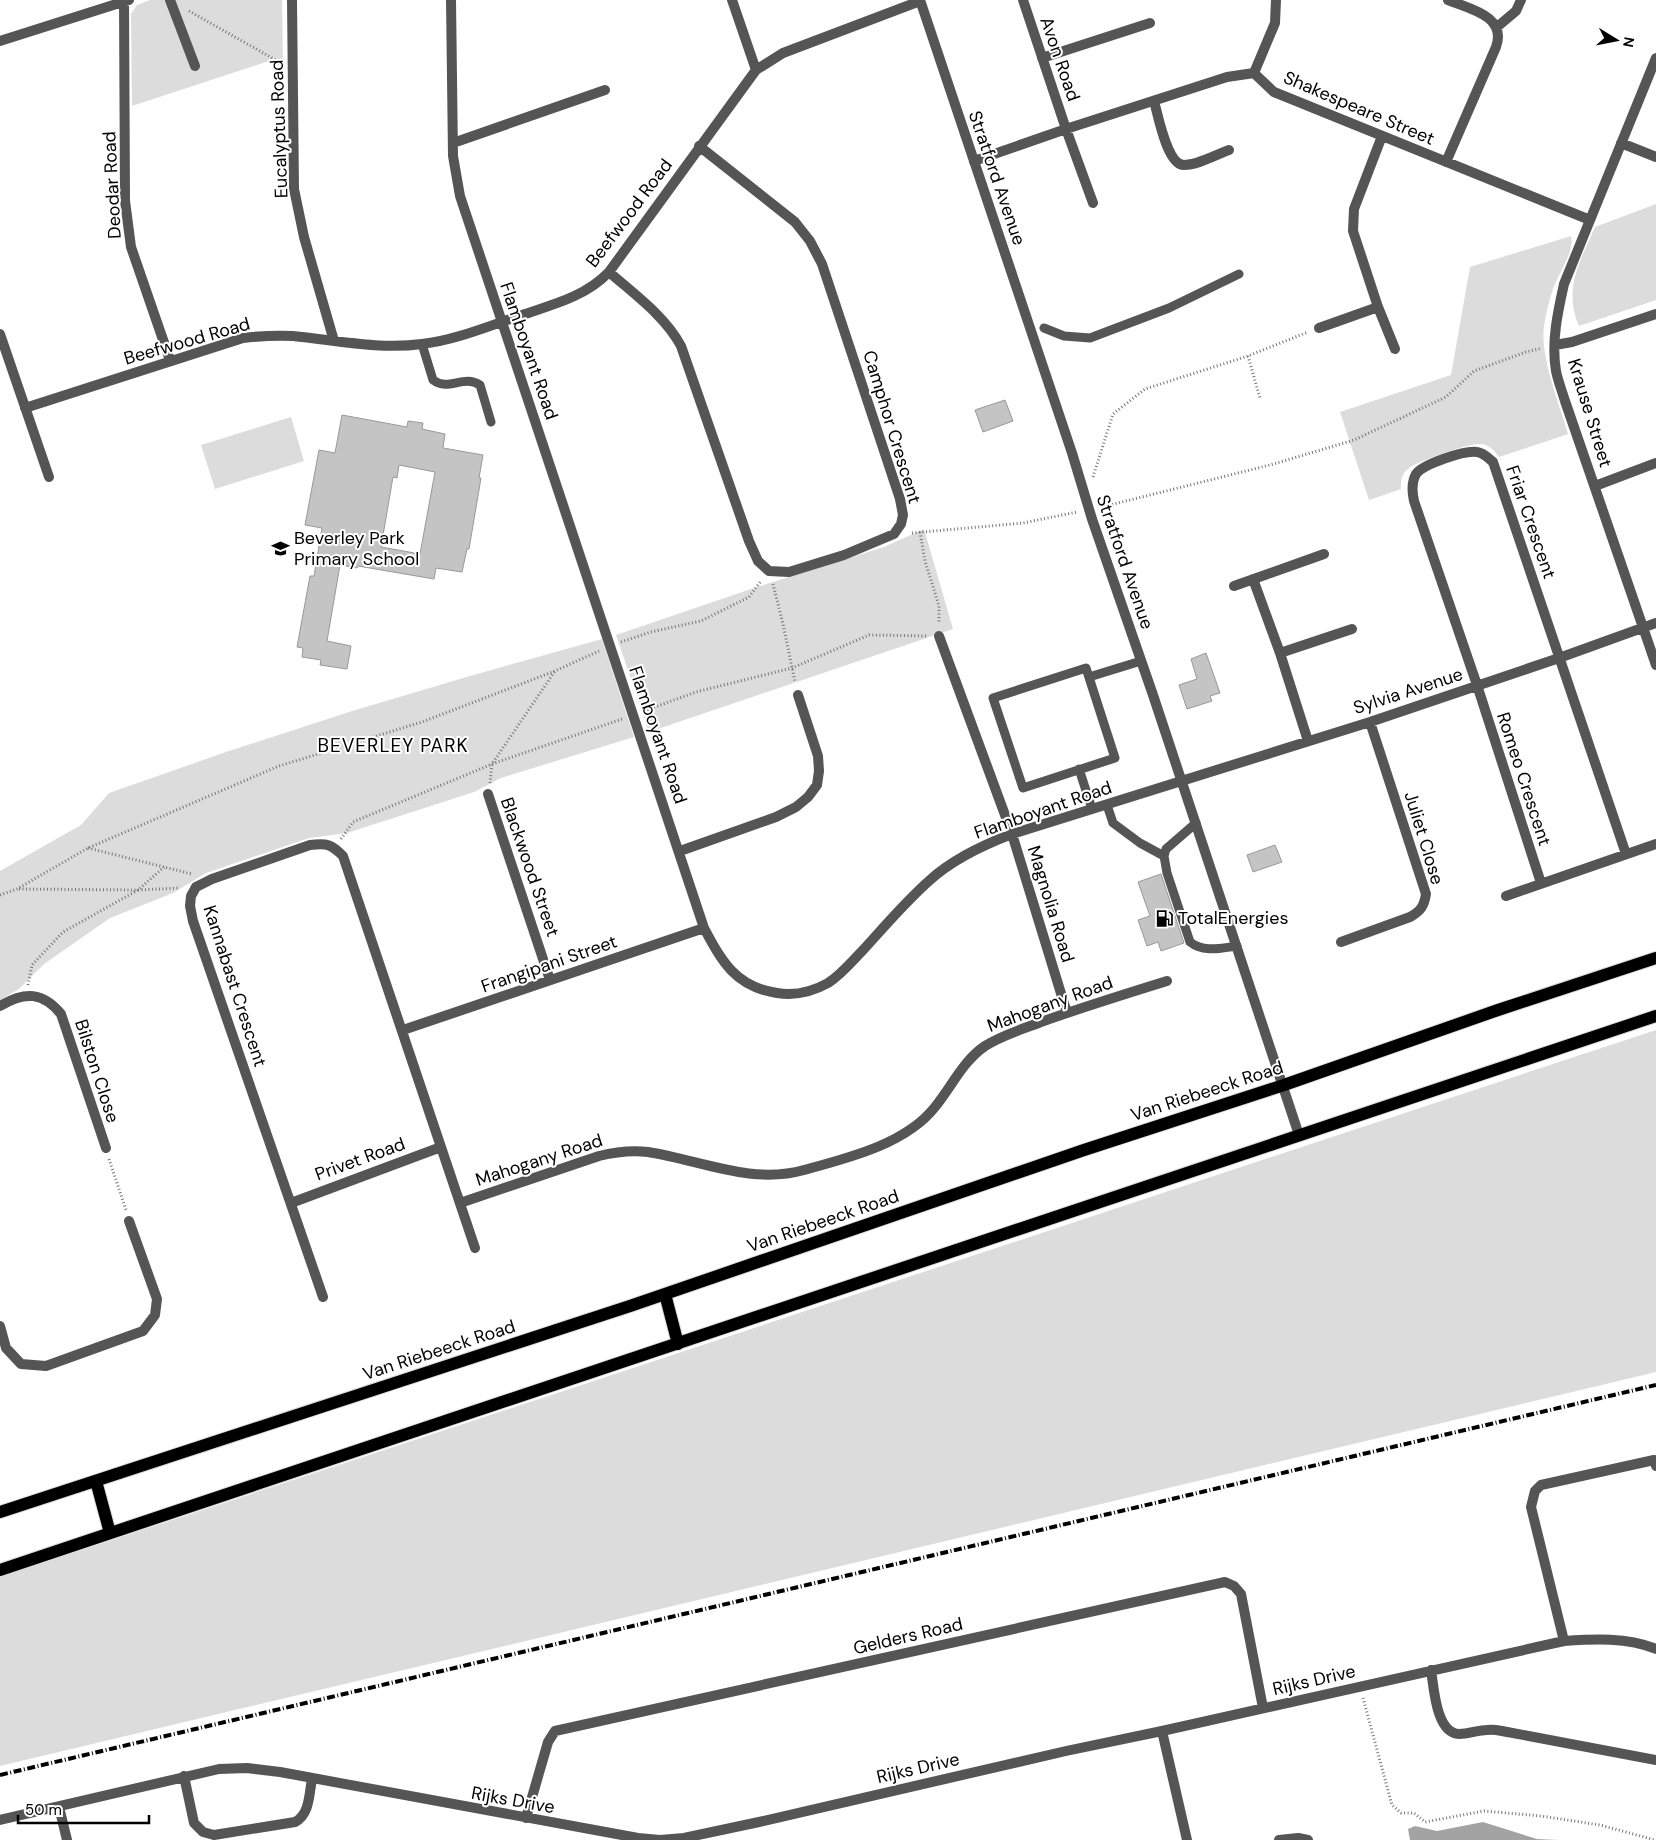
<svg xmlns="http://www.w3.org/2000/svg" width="1656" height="1840" viewBox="0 0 1656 1840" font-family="'DM Sans',sans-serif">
  <rect width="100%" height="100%" fill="#fff"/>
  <path fill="#dcdcdc" d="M150 0H282L283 65H276L269 61 132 106 131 14 137 5Z
    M1656 204V300L1579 326C1563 288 1580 262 1595 227Z
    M1571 236C1575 252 1558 274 1553 289 1549 301 1546 314 1544 326 1540 358 1559 402 1568 434L1499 457C1494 450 1488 444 1480 444 1469 443 1418 461 1409 468 1402 473 1400 481 1401 489L1369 500 1340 412 1451 375 1470 267Z
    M291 417 304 461 215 489 201 445Z
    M924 529 953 629 649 732 616 635 751 589 884 547Z
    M602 639 634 737 501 778 474 792 347 833 309 838 206 873 173 893 110 918 44 964 19 989 0 1000V871L81 825 109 793 229 751 349 712 470 676Z
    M1656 1030V1372L0 1766V1577Z"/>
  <path fill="#a3a3a3" d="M1483 1822 1537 1839 1558 1840H1410L1408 1829 1415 1826 1437 1831Z"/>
  <path fill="#c4c4c4" stroke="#999" fill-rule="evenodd" d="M1005 400 1013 421 983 432 975 410Z
    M342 415 407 427 408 421 423 423 422 429 445 434 443 448 483 455 479 478H481L469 549H467L462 572 436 568 434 579 358 566 357 568 340 565 327 641 351 646 347 669 320 665 321 660 302 657 303 648 297 647 310 576H314L322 528 305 525 319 450 335 453ZM399 465 435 472 420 554 381 547 393 477 397 478Z
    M1206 653 1220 693 1210 696 1212 701 1187 709 1179 685 1197 679 1191 659Z
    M1275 845 1282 862 1253 872 1247 855Z
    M1161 874 1184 943 1161 951 1158 942 1147 946 1138 920 1150 916 1138 882Z"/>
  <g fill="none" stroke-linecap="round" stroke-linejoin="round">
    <defs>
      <path id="primary" d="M665 1294 678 1344
        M96 1481 110 1533
        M0 1512 630 1306 1084 1150 1284 1085 1498 1010 1656 958
        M0 1570 1656 1016"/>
    </defs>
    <use href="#primary" stroke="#dbdbdb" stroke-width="14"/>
    <path stroke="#777" stroke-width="3" stroke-dasharray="1 2.5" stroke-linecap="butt" d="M189 11 281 63
      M1248 356 1260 398
      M1093 477 1113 414 1145 389 1248 356 1308 332
      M1102 507 1270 465 1354 440 1446 397 1474 371 1526 352 1542 348
      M920 532 925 561 939 606V624
      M912 533 1023 523 1077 512
      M773 584 783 624 795 682
      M621 642 651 632 701 621 749 597 761 581
      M644 711 696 692 792 668 869 635 928 636
      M490 783 492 764 555 671
      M341 839 353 822 492 764 622 719
      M88 848 192 874
      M19 889 138 890 180 888
      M0 895 17 889 88 848 279 766 422 722 555 671 599 651
      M28 985 32 965 63 932 138 890 164 867
      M109 1159 126 1210
      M1363 1698 1392 1805 1401 1813H1414L1425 1822 1484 1811 1541 1816 1600 1825 1655 1840"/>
    <path stroke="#555" stroke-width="9" d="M1044 328 1064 336 1090 338 1169 308 1239 274
      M422 344 433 380C449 392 463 374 480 385L491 422
      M1086 668 1115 758 1023 788 993 698Z
      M1089 677 1141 661
      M1079 769 1092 809
      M1107 805 1113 823 1140 843 1164 856
      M1196 823 1166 849 1164 856 1167 873 1190 942C1204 953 1221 948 1237 946"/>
    <path stroke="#555" stroke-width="10" d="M170 0 195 66
      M292 0 294 189 304 237 334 341
      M451 0 453 156 460 196 704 928C722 962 736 987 777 993 796 996 812 992 828 983 842 974 853 960 864 949 885 926 906 901 930 880 953 859 983 845 1012 834L1370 722 1559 658 1656 623
      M732 0 756 70
      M1023 0 1066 129 1093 203
      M124 1 125 201 131 247 170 360
      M1497 27 1516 11 1521 0
      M0 41 129 0
      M1042 58 1150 23
      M1656 58 1564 284C1558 311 1551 342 1556 371 1558 381 1562 391 1565 401L1656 665
      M1254 73 1274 92 1590 220
      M1254 73 1275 23 1276 0
      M1154 101C1158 115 1167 165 1184 165 1198 165 1215 155 1229 150
      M1382 136 1354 209 1353 231 1378 307 1395 349
      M453 143 605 90
      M1621 143 1656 157
      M974 161 1066 129 1227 77 1254 73
      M1446 162 1496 47C1507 16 1470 9 1448 0
      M609 272C634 294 665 316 681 346L749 541 758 561 769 571 789 572 844 555 894 534 901 524 903 515 900 499 822 264 810 241 795 222 699 146
      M1319 328 1378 307
      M0 334 49 477
      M1555 345 1572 342 1656 314
      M25 408 243 338C260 336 276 335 293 336 335 340 380 350 422 344 457 340 491 325 525 314 555 304 586 296 609 272L756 70 783 53 920 1
      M1595 486 1656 463
      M1253 579 1280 653 1308 741
      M1234 586 1324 554
      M939 636 1012 834 1067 1013
      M1280 653 1352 629
      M488 794 550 980
      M680 851 776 817 796 807 808 797 817 785 819 771 818 756 798 695
      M1541 883 1477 685 1414 501C1412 492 1411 483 1416 474 1423 464 1465 450 1477 452 1484 453 1488 458 1493 462L1626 854
      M1506 896 1656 844
      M1341 942 1410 917C1421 911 1424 906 1426 894L1370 722
      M0 1006C25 991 43 992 61 1014L106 1148
      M403 1030 704 928
      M291 1203 441 1147
      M460 1203 599 1156C615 1152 631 1150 648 1152 700 1160 751 1185 804 1170 848 1158 906 1144 935 1107 952 1086 963 1061 985 1046 1002 1035 1023 1029 1041 1022 1083 1007 1125 994 1167 981
      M323 1297 193 921 190 906 191 896 196 887 212 879 310 845C327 843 331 844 343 856L475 1248
      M0 1326 6 1348 21 1364 46 1366 143 1331 155 1315 157 1299 129 1221
      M1564 1641 1531 1507 1535 1491 1541 1485 1654 1460 1656 1466
      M1431 1670C1434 1688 1436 1733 1459 1734 1469 1734 1478 1730 1487 1730 1492 1729 1497 1730 1502 1731L1656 1760
      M1162 1731 1187 1840
      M184 1776 194 1823 203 1832 214 1835 295 1822C310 1814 309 1794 312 1779
      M59 1807 67 1840
      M526 1818 548 1742 555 1731 1225 1582 1234 1586 1241 1594 1263 1708
      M0 1820 219 1769 247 1768 280 1772 638 1838 660 1840 684 1838 759 1822 1066 1751 1162 1731 1564 1641C1594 1639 1627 1637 1656 1649
      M1279 1840 1298 1838 1308 1840"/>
    <path stroke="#555" stroke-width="10" d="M920 0 1072 453 1092 519 1153 695 1299 1135"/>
    <use href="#primary" stroke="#000" stroke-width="12"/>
    <path stroke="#000" stroke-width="4" stroke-dasharray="8 2.5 1 2.5" stroke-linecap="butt" d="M0 1775 1656 1385"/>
  </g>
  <defs>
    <symbol id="school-bare" viewBox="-9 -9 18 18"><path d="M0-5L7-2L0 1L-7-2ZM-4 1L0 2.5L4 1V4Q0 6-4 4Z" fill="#000" stroke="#fff" stroke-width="2.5" paint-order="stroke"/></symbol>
    <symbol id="fuel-bare" viewBox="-9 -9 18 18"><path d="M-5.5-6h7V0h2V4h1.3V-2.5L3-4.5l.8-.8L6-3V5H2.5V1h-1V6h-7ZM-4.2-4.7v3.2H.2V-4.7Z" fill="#000" stroke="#fff" stroke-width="2.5" paint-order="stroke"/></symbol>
  </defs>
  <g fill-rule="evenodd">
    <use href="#school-bare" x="268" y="536" width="25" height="25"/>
    <use href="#fuel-bare" x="1152" y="906" width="25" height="25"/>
  </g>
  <g text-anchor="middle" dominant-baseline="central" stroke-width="4" stroke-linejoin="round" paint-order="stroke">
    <g font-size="18" fill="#000" stroke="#fff">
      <text transform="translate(1060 59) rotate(71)">Avon Road</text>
      <text transform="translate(1359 108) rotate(23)">Shakespeare Street</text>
      <text transform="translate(279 129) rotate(-92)">Eucalyptus Road</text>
      <text transform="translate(997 178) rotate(71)">Stratford Avenue</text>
      <text transform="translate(112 185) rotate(-93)">Deodar Road</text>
      <text transform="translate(629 213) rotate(-53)">Beefwood Road</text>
      <text transform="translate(187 341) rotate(-16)">Beefwood Road</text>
      <text transform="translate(529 351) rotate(71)">Flamboyant Road</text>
      <text transform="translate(1590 413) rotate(73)">Krause Street</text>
      <text transform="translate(892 427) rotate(73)">Camphor Crescent</text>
      <text transform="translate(1531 522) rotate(71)">Friar Crescent</text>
      <text transform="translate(1125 562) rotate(71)">Stratford Avenue</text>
      <text transform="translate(1408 691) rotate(-18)">Sylvia Avenue</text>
      <text transform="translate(658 735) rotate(71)">Flamboyant Road</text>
      <text transform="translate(1524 779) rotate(72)">Romeo Crescent</text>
      <text transform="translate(1043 810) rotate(-19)">Flamboyant Road</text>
      <text transform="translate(1424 838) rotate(73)">Juliet Close</text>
      <text transform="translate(530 867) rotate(71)">Blackwood Street</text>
      <text transform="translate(1051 904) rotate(73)">Magnolia Road</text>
      <text transform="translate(549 964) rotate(-19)">Frangipani Street</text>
      <text transform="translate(235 986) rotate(72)">Kannabast Crescent</text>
      <text transform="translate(1050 1004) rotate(-20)">Mahogany Road</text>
      <text transform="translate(97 1071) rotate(72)">Bilston Close</text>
      <text transform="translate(1207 1091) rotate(-18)">Van Riebeeck Road</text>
      <text transform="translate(360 1159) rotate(-20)">Privet Road</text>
      <text transform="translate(539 1160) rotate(-18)">Mahogany Road</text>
      <text transform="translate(823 1221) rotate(-19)">Van Riebeeck Road</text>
      <text transform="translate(439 1350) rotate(-18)">Van Riebeeck Road</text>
      <text transform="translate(908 1636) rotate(-13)">Gelders Road</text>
      <text transform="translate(1314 1680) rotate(-13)">Rijks Drive</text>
      <text transform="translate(918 1768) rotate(-13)">Rijks Drive</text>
      <text transform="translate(513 1800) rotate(10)">Rijks Drive</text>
    </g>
    <g font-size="18" fill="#000" stroke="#fff" text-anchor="start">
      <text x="294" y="538">Beverley Park<tspan x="294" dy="21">Primary School</tspan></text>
      <text x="1178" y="918">TotalEnergies</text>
    </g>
    <g font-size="19" letter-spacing="1" fill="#000" stroke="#fff">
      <text x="393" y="745">BEVERLEY PARK</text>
    </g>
  </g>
  <g transform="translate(1616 40) rotate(100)" stroke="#ffffff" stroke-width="4" paint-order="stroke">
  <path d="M0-4L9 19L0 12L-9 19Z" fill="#000000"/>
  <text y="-8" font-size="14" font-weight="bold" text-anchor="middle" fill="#000000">N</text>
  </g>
  <path d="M18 1815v8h131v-8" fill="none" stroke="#000000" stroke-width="2.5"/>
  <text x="25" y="1815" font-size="15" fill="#000000" stroke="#ffffff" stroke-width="4" paint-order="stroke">50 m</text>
</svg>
